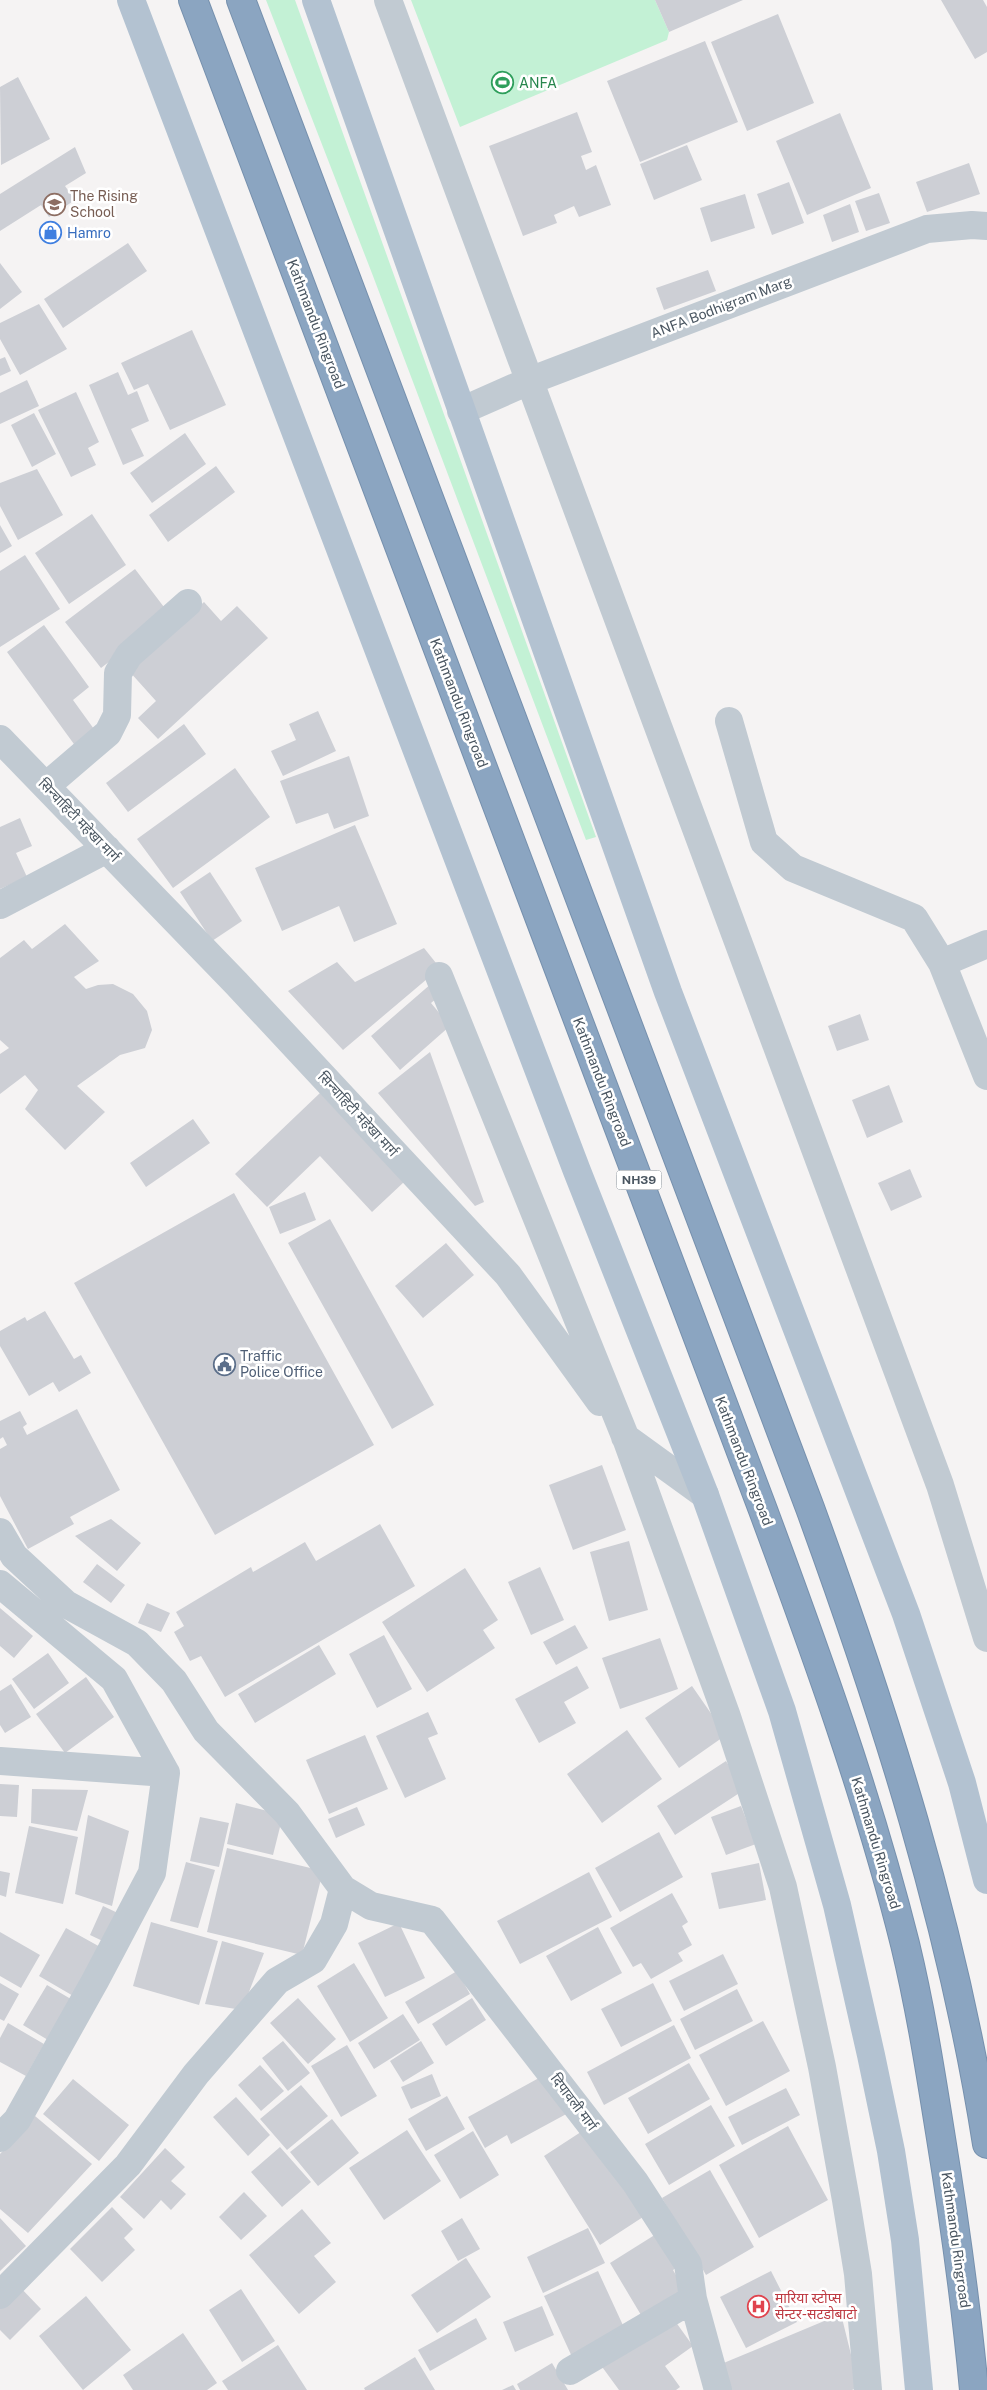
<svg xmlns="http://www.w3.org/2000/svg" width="987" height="2390" viewBox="0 0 987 2390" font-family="'Public Sans','Noto Sans Devanagari',sans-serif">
  <rect width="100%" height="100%" fill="#f5f3f3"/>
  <path fill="#c3f1d5" d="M266 0H295L596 837 586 840 373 276Z
    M411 0H655L669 32 667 40 460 127Z"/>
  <path fill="#cdcfd5" d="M655 0H743L669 32Z
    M941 0H983L987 7V52L975 59Z
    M778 14 814 103 747 131 711 42Z
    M705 41 738 122 640 162 607 81Z
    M18 77 50 139 1 165 0 87Z
    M577 112 592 152 581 156 586 170 596 165 611 205 579 217 574 206 554 215 557 223 523 236 489 146Z
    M840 113 871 188 807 215 776 141Z
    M687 145 702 180 654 200 640 164Z
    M75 147 86 173 65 186 75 200 49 217 41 205 0 231V194Z
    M969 163 980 194 927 212 916 182Z
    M789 182 804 223 772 235 757 194Z
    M879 193 890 223 866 231 855 201Z
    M745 194 755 228 711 242 700 208Z
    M850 204 859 232 832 242 823 215Z
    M128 243 147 271 63 328 44 299Z
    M0 263 22 292 0 309Z
    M708 270 716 291 664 310 656 288Z
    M39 304 67 349 20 375 0 339V323Z
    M192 330 226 405 170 430 148 384 134 390 121 363Z
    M5 357 11 371 0 376V359Z
    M118 372 128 395 137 391 149 421 131 429 144 456 123 465 89 385Z
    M27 380 39 406 0 424V393Z
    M76 392 99 442 88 448 96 465 71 477 38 410Z
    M34 413 56 454 32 467 11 425Z
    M185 433 206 464 152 503 130 473Z
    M216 466 235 492 168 542 149 515Z
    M37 469 63 515 18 540 0 506V483Z
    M92 514 126 565 69 604 35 553Z
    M0 525 12 546 0 553Z
    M25 555 60 609 0 647V571Z
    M135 569 170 615 101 668 65 622Z
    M204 602 221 621 237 606 268 638 158 739 138 718 156 701 129 671Z
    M44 625 89 687 73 700 99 736 79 751 7 652Z
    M318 711 336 751 283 776 271 751 296 740 289 724Z
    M184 724 206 754 128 812 106 783Z
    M349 756 369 816 334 829 328 813 296 824 280 781Z
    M235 768 270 817 173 888 137 839Z
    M20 818 32 846 16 853 27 877 0 889V827Z
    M355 825 397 924 354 942 339 906 282 931 255 868Z
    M210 872 242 921 212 941 180 892Z
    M65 924 99 961 74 977 86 989 98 985 113 984 133 994 147 1011 152 1030 145 1048 120 1055 77 1086 105 1112 65 1150 25 1109 38 1090 25 1075 0 1094V1054L9 1048 0 1040V958L24 940 32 949Z
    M424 948 440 968 343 1050 288 991 337 962 355 982Z
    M432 983 442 994 431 1003 450 1026 400 1070 371 1036Z
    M860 1014 869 1040 837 1051 828 1026Z
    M430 1052 484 1202 475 1206 378 1093Z
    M889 1085 903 1122 867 1138 852 1100Z
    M320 1093 404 1182 372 1212 320 1156 267 1207 235 1174Z
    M193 1119 210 1143 146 1187 130 1163Z
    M910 1169 922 1197 891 1211 878 1183Z
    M305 1192 316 1220 280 1234 269 1207Z
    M234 1193 374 1445 215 1535 74 1283Z
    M330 1219 434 1405 392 1429 288 1243Z
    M446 1243 474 1275 423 1318 395 1286Z
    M45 1311 74 1359 81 1355 91 1373 59 1392 53 1382 29 1396 0 1346V1331L25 1317 27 1321Z
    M77 1409 120 1490 70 1517 74 1524 28 1549 0 1496V1449L7 1445 3 1437 0 1439V1421L20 1411 27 1424 23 1427 27 1435Z
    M602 1465 626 1530 573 1550 549 1485Z
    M111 1519 141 1543 117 1571 75 1536Z
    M380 1524 415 1586 225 1697 201 1656 190 1661 174 1632 184 1626 176 1612 251 1567 253 1572 305 1542 316 1561Z
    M629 1541 648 1610 609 1621 590 1552Z
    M97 1564 125 1585 111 1603 83 1582Z
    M540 1567 564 1620 531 1635 508 1582Z
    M465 1568 498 1620 483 1630 495 1648 427 1692 382 1622Z
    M147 1603 170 1613 161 1632 138 1623Z
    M0 1608 33 1636 14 1658 0 1646Z
    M575 1625 588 1648 556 1665 543 1642Z
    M384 1635 412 1689 377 1708 349 1654Z
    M660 1638 678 1689 620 1709 602 1658Z
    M319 1645 336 1674 255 1723 238 1694Z
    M48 1653 69 1683 34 1709 12 1679Z
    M577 1666 589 1688 564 1702 576 1723 539 1743 515 1699Z
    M86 1677 114 1717 65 1753 36 1714Z
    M11 1684 31 1717 5 1733 0 1725V1691Z
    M692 1686 726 1735 679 1768 645 1718Z
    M428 1712 438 1734 428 1738 446 1779 405 1798 376 1736Z
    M627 1730 662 1779 602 1823 567 1774Z
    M365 1735 388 1789 329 1814 306 1760Z
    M726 1761 744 1790 675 1835 657 1806Z
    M0 1784 19 1785 17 1817 0 1816Z
    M32 1789 88 1790 77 1831 31 1823Z
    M236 1803 283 1815 273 1855 227 1844Z
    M741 1806 756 1844 726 1855 711 1817Z
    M357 1807 365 1825 336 1838 328 1819Z
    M88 1815 129 1831 112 1906 75 1894Z
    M200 1817 229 1823 219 1867 190 1861Z
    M29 1826 78 1837 63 1904 15 1893Z
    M659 1832 683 1877 620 1912 595 1868Z
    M227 1848 323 1871 302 1955 207 1932Z
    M186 1862 215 1870 198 1928 170 1921Z
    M759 1863 766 1900 719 1909 711 1873Z
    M0 1871 10 1873 6 1897 0 1895Z
    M589 1872 612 1917 520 1964 497 1921Z
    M672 1893 688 1922 682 1926 692 1945 678 1953 683 1961 651 1979 641 1963 633 1967 610 1928Z
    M103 1906 122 1915 109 1944 90 1935Z
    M151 1922 218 1941 199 2005 133 1986Z
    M399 1923 425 1978 385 1997 358 1943Z
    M598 1927 622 1973 571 2001 546 1956Z
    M66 1928 102 1948 75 1997 39 1976Z
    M0 1932 40 1955 21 1988 0 1976Z
    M222 1941 264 1953 242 2010 205 2004Z
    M723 1954 738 1984 684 2011 669 1981Z
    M354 1963 388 2018 350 2042 317 1986Z
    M457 1971 470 1994 418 2024 405 2002Z
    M0 1983 19 1994 4 2021 0 2019Z
    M653 1983 672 2021 621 2047 601 2009Z
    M47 1985 76 2002 53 2043 23 2025Z
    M737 1989 753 2021 695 2050 680 2019Z
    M298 1998 336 2039 308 2064 270 2023Z
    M472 1998 486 2020 446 2046 432 2024Z
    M403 2014 420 2040 374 2069 358 2043Z
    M763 2021 790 2071 726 2106 699 2055Z
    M8 2023 44 2044 26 2076 0 2062V2038Z
    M674 2025 691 2058 604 2105 587 2072Z
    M283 2041 310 2073 288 2091 262 2058Z
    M421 2041 434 2063 403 2082 390 2061Z
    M347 2045 377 2096 341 2117 311 2066Z
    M689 2063 710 2099 648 2134 628 2098Z
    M260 2065 284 2091 261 2111 238 2085Z
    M548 2073 570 2112 511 2144 507 2135 485 2148 468 2117Z
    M432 2074 441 2096 411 2109 401 2087Z
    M73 2079 129 2125 99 2161 43 2114Z
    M301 2085 328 2116 287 2150 260 2119Z
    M786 2088 800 2115 742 2145 728 2117Z
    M447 2096 465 2129 426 2151 408 2119Z
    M236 2097 270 2135 248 2156 213 2117Z
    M711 2105 735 2146 669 2185 645 2144Z
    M35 2116 92 2164 28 2233 0 2209V2154Z
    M332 2119 359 2153 318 2186 290 2152Z
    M788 2126 828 2200 759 2238 719 2165Z
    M587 2128 643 2217 600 2245 544 2156Z
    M407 2130 441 2181 384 2220 349 2168Z
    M473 2131 499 2175 460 2199 434 2155Z
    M280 2147 311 2182 282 2207 251 2172Z
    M165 2148 185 2167 171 2181 186 2194 171 2210 161 2200 144 2219 120 2197Z
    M710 2170 754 2247 706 2275 662 2198Z
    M244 2192 267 2216 241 2240 219 2217Z
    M112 2207 133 2229 124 2238 135 2250 102 2282 70 2249Z
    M302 2209 331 2243 314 2256 336 2282 299 2314 249 2255Z
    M0 2218 26 2246 0 2271Z
    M462 2218 480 2249 458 2261 441 2231Z
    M588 2228 605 2263 543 2293 527 2257Z
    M661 2231 681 2265 673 2270 687 2294 644 2320 610 2263Z
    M466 2258 491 2297 437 2333 411 2295Z
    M598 2271 627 2334 573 2359 544 2296Z
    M771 2271 797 2322 746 2348 720 2297Z
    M18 2285 41 2309 10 2340 0 2330V2303Z
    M241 2289 275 2341 242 2362 209 2310Z
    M86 2296 131 2350 83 2390 39 2336Z
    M542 2306 554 2335 515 2352 503 2322Z
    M670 2314 693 2346 665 2366 680 2387 676 2390H619L600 2364Z
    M841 2314 859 2387 852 2390H723L714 2367Z
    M476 2318 487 2339 430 2371 418 2350Z
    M183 2333 217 2383 207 2390H133L123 2375Z
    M278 2345 307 2390H228L222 2381Z
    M415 2357 435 2390H365L364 2388Z
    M552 2363 568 2390H520L517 2384Z
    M513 2385 516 2390H502Z"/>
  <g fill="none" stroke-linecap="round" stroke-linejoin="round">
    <defs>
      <path id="highway" d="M193 0 763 1510C816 1653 868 1796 905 1944 920 2006 930 2069 940 2132 954 2218 966 2304 974 2390
        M241 0 810 1508C885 1714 953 1926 987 2144"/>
    </defs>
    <use href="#highway" stroke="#7690ad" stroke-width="30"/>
    <path stroke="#c1cad2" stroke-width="28" d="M388 0 940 1485 987 1638
      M461 411 529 381 927 229 972 225 987 226
      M729 721 764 842 793 868 914 918 942 963
      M0 739 236 983 508 1275 600 1402
      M46 786 108 733 117 715 118 673 129 655 188 603
      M0 905 107 849
      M987 944 942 963 987 1076
      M439 976 627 1441 726 1714 783 1887 822 2067 846 2200 858 2274 868 2390
      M625 1437 705 1495
      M0 1532 14 1556 66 1604 137 1643 174 1681 206 1731 287 1813 343 1889 371 1906 432 1920 635 2182 688 2264 693 2299 718 2390
      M0 1584 114 1679 166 1773 152 1873 95 1981 17 2120 0 2138
      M0 1761 166 1773
      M0 2295 128 2165 196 2074 277 1981 313 1960 334 1924 343 1889
      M570 2371 693 2299"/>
    <path stroke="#b3c2d1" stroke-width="28" d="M131 0 577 1171 705 1495 782 1711 837 1905 871 2055 891 2151 905 2240 919 2390
      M316 0 668 992 906 1614 962 1783 987 1880"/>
    <use href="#highway" stroke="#8ba5c1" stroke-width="28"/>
  </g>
  <defs>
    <symbol id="stadium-ring" viewBox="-11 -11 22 22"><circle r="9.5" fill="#fff" stroke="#2e9e5b" stroke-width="1.5"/><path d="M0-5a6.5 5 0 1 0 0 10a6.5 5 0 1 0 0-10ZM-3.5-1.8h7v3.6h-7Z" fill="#2e9e5b"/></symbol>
    <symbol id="school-ring" viewBox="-11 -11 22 22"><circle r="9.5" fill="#fff" stroke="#8d6e63" stroke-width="1.5"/><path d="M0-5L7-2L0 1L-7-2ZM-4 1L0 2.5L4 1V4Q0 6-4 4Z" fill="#8d6e63"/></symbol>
    <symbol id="shop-ring" viewBox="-11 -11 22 22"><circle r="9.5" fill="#fff" stroke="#3f7fe0" stroke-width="1.5"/><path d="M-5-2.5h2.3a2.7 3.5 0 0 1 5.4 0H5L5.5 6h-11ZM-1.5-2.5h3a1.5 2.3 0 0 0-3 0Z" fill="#3f7fe0"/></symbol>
    <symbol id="civic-ring" viewBox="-11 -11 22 22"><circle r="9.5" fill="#fff" stroke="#5c6f8a" stroke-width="1.5"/><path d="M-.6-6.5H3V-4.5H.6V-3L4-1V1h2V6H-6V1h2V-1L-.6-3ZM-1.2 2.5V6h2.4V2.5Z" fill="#5c6f8a"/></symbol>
    <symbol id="hospital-ring" viewBox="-11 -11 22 22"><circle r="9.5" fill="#fff" stroke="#e0444e" stroke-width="1.5"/><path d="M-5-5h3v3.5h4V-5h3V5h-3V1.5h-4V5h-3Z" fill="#e0444e"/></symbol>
  </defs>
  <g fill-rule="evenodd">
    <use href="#stadium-ring" x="490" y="70" width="25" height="25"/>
    <use href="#school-ring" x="42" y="192" width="25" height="25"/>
    <use href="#shop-ring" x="38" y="220" width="25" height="25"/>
    <use href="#civic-ring" x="212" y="1352" width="25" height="25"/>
    <use href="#hospital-ring" x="746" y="2294" width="25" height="25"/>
  </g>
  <g text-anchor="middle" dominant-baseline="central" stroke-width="5" stroke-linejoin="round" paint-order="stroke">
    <rect fill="#fff" stroke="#808990" stroke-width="1" x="616.5" y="1170.5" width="45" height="19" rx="4"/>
    <g font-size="12" font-weight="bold" fill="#4a5661">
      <text x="639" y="1180">NH39</text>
    </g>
    <g font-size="14" fill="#27864d" stroke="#fff" text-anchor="start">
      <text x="519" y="83">ANFA</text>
    </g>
    <g font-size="14" fill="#785e54" stroke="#fff" text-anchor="start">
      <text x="70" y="196">The Rising<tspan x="70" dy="16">School</tspan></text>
    </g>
    <g font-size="14" fill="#366cbe" stroke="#fff" text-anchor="start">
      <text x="67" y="233">Hamro</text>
    </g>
    <g font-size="14" fill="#4a5661" stroke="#fff">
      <text transform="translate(721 307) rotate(-21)">ANFA Bodhigram Marg</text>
      <text transform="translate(316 324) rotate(69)">Kathmandu Ringroad</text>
      <text transform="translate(459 703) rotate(69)">Kathmandu Ringroad</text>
      <text transform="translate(79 820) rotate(46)">सिन्चाहिटी महेखा मार्ग</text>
      <text transform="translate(602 1082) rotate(69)">Kathmandu Ringroad</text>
      <text transform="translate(358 1114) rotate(47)">सिन्चाहिटी महेखा मार्ग</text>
      <text transform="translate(744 1461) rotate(69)">Kathmandu Ringroad</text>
      <text transform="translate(876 1843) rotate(73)">Kathmandu Ringroad</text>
      <text transform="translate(574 2102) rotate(53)">दिपावली मार्ग</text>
      <text transform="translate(956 2240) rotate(82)">Kathmandu Ringroad</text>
    </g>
    <g font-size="14" fill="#4e5e75" stroke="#fff" text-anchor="start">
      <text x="240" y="1356">Traffic<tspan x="240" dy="16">Police Office</tspan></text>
    </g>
    <g font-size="14" fill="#be3a42" stroke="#fff" text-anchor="start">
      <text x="775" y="2298">मारिया स्टोप्स<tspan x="775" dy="16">सेन्टर-सटडोबाटो</tspan></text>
    </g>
  </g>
</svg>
